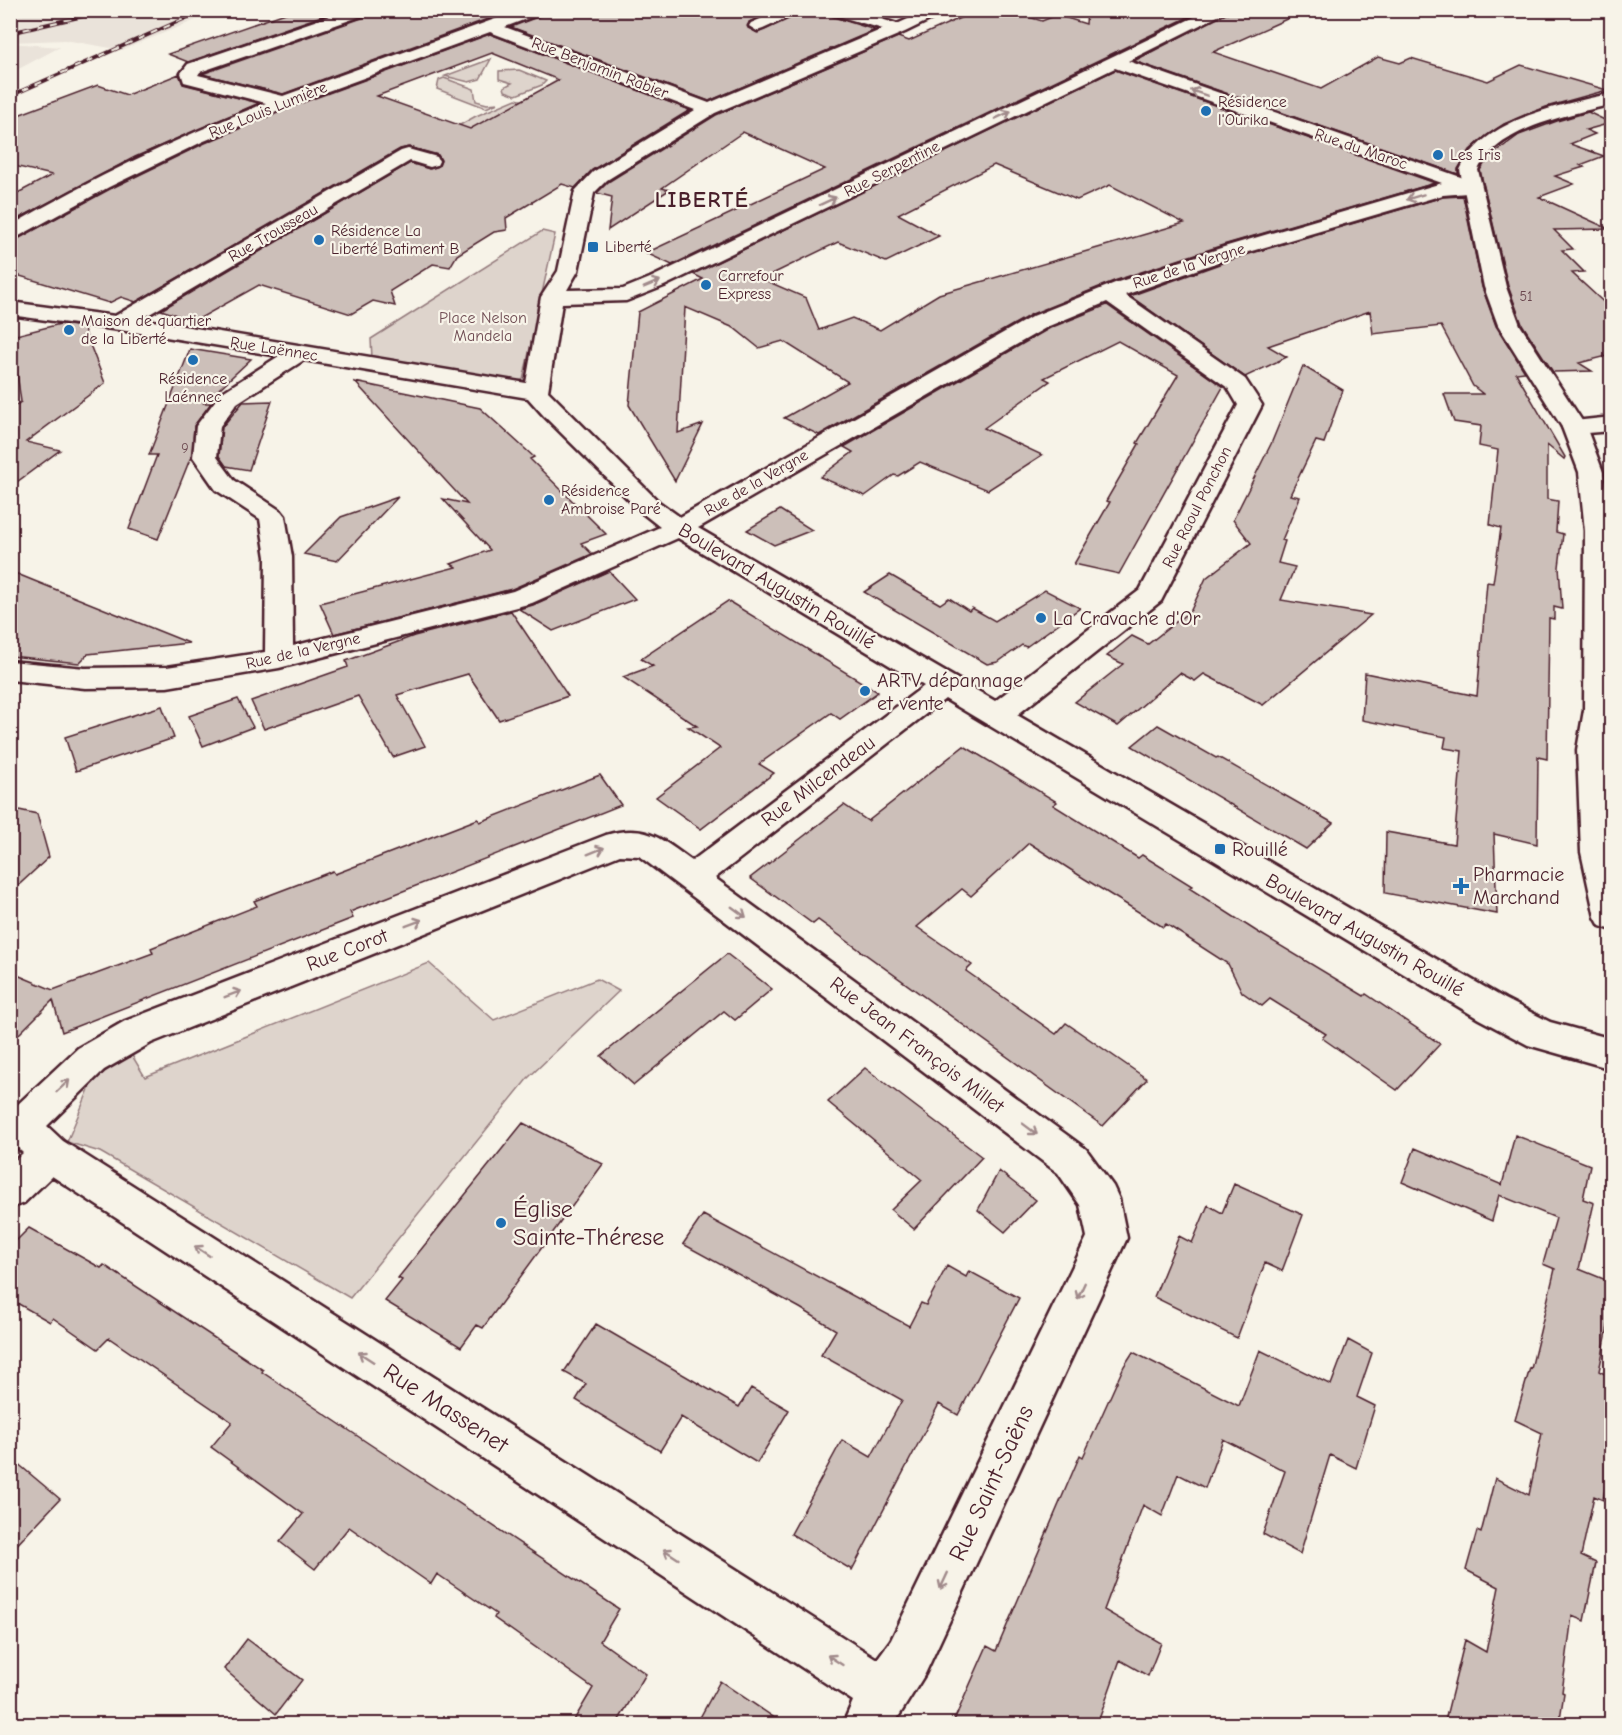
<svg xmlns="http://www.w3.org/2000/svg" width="1622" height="1735" viewBox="0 0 1622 1735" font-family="'Comic Neue',sans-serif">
  <rect width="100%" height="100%" fill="#f7f3e8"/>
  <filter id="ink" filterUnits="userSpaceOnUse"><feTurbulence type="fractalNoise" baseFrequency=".0167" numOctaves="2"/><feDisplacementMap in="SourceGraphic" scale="12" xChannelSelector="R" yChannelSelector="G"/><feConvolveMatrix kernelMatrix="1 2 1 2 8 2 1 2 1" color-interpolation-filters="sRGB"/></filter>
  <g filter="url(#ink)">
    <path fill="#eae3da" d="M37 11V10L218 11 122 50 65 40 11 42V17Z
      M11 43 60 47 11 73Z"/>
    <path fill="#ded4cc" stroke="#947a7c" stroke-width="1.5" d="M491 59 480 79 469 82 445 76Z
      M519 70 546 81 542 85 516 95 505 91 504 87 512 83 499 79V71Z
      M444 78 474 89 476 101 487 104 498 103 486 108 437 89 439 80Z
      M516 99 525 101 451 142 435 139 476 116Z
      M542 231 555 234 523 380 502 383 372 358 371 339Z
      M429 963 494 1020 597 979 619 991 528 1078 350 1298 100 1152 67 1142 92 1082 130 1052 145 1077Z"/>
    <path fill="#ccbfb9" stroke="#4a1f2b" stroke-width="1.5" fill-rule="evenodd" d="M294 10H339L188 62 168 54Z
      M373 10H512L283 94 202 74 371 15Z
      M545 10H775L749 22 748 28 758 33 806 10H811L875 30 709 101 511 27 543 15Z
      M978 10H1006L1042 21 1057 15 1086 24 1087 10H1203L672 265 646 253 825 169 743 132 662 188 669 190 608 230 612 197 597 193 608 182 716 115 898 37 909 41Z
      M1232 10H1307L1213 52 1321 89 1378 57 1400 63 1411 58 1488 81 1521 65 1607 90 1546 107 1504 124 1486 136 1470 150 1458 169V174L1134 61Z
      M490 34 690 110 592 170 575 188 562 184 506 218 507 230 494 232 457 255 450 267 433 264 390 291 395 306 373 301 351 314 259 285 195 321 161 310 410 163 429 169 439 166 441 160 438 155 409 147 400 149 136 302 121 297 109 303 10 273V243L110 189 205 143 304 102ZM492 53 559 80 470 129 377 96Z
      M1115 70 1435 183 1223 245 1114 281 1032 314 819 435 784 418 848 382 783 341 759 348 734 328 685 307 678 433 703 424 675 481 629 405 638 312 703 279 693 274ZM994 165 1077 200 1110 185 1184 223 939 294 880 330 852 318 819 330 806 298 762 279 838 242 886 262 939 236 898 214Z
      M179 74 183 84 259 103 135 157 10 223V197L52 175 10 165V118L98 85 127 95Z
      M1588 112 1611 123 1586 130 1595 134 1570 144 1604 156 1580 165 1584 167 1555 176 1574 184 1539 197 1609 229 1554 230 1573 249 1562 250 1584 272 1572 273 1611 309V355L1579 363 1592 371 1553 372 1522 324 1508 286 1480 170 1489 157 1519 135 1557 121Z
      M1463 196 1482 287 1496 326 1525 372 1516 373 1565 457 1564 459 1547 445V499L1558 501 1556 532 1563 534 1559 567 1562 609 1554 607V619L1549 618 1547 759 1538 757 1537 844 1494 834 1497 914 1385 893 1386 832 1454 844 1462 751 1444 748 1446 737 1362 720 1365 673 1477 696 1487 582 1493 583 1501 528 1490 525 1498 450 1479 446 1481 426 1454 422 1444 394H1483L1473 386 1441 326 1373 334 1370 311 1268 346 1287 357 1245 377 1130 296 1239 257 1443 197Z
      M1107 305 1223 387 1119 574 1074 564 1110 502 1106 501 1139 444 1137 443 1178 375 1118 341 1044 378 1050 381 984 428 1042 455 988 490 920 462 898 476 894 475 865 496 820 477 853 452 844 447 1050 328Z
      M60 324 83 327 105 383 26 442 60 450 10 487V409L21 402 12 336Z
      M190 349 251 359 204 403H211L194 426 192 459H190L158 539 129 529 157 455H149Z
      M1303 366 1343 390 1324 443 1316 441 1290 495 1300 497 1282 540 1285 541 1278 563 1295 567 1281 600 1371 615 1263 705 1204 674 1195 681 1180 673 1118 726 1075 702 1123 664 1107 656 1132 636 1148 644 1191 610 1206 578 1251 543 1233 520 1271 444Z
      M355 382 480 408 534 457 530 459 606 534 581 543 592 554 512 589 334 634 320 603 456 567 451 564 490 550 443 499 467 504Z
      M272 401 249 470 226 466 219 456 222 427 243 402Z
      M398 497 337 561 304 554 341 517Z
      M780 510 812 530 774 545 747 530Z
      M10 571 32 580 189 643 88 654 79 663 10 656Z
      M609 571 635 599 553 631 519 609 533 605Z
      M890 575 940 604 949 598 969 611 972 608 995 621 1045 590 1080 608 1026 647 1022 645 998 662 987 664 864 592Z
      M728 601 878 692 840 719 831 713 759 764 774 773 701 829 656 797 720 748 688 727 697 726 623 677 653 666 641 659Z
      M511 611 568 696 499 720 468 674 397 695 425 746 393 757 358 696 264 729 251 701 348 667 346 661 414 636Z
      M238 699 253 727 203 746 189 716Z
      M162 706 174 738 76 771 65 737Z
      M1158 725 1216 758 1218 757 1333 823 1306 849 1132 746Z
      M964 746 1057 802 1053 805 1138 858 1142 855 1192 886 1189 888 1256 931 1364 996 1366 994 1440 1044 1397 1090 1322 1038 1326 1034 1270 999 1262 1006 1242 992 1228 964 1166 924 1163 927 1085 879 1029 843 971 896 962 889 917 927 972 965 966 971 1056 1034 1066 1023 1147 1079 1103 1126 818 920 813 924 750 878 844 805 868 821Z
      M600 775 621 805 350 912 353 918 62 1032 53 1000 10 1043V972L53 990 153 953 151 948 257 906 254 901 333 871 335 874 478 819 480 822Z
      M10 808 37 814 49 857 10 893Z
      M727 954 772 989 735 1020 724 1011 634 1085 601 1056Z
      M865 1068 982 1157 914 1229 891 1210 922 1180 828 1102Z
      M523 1123 603 1164 483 1328 477 1325 461 1347 385 1301 402 1280 398 1278Z
      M1515 1135 1590 1165 1583 1199 1594 1203 1579 1269 1611 1282V1312L1599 1371 1611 1377V1456L1603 1500 1594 1496 1581 1556 1596 1563 1584 1621 1572 1616 1562 1692 1564 1693 1559 1725H1444L1465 1640 1486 1652 1499 1587 1466 1570 1477 1531 1481 1533 1495 1478 1529 1495 1542 1433 1515 1420 1530 1368 1531 1369 1555 1269 1543 1264 1556 1218 1499 1195 1492 1221 1402 1182 1415 1148 1502 1185Z
      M999 1171 1036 1200 1005 1232 978 1210Z
      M1234 1184 1303 1215 1282 1271 1265 1263 1237 1338 1154 1297 1179 1236 1192 1243 1208 1205 1222 1213Z
      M703 1215 909 1326 921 1303 926 1305 947 1266 966 1277 969 1271 1019 1298 958 1415 939 1404 852 1570 791 1534 842 1440 871 1457 902 1400 821 1355 836 1330 800 1308 683 1244Z
      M29 1228 101 1268 104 1265 263 1370 262 1372 368 1443 619 1609 600 1641 646 1674 616 1725H571L593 1688 494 1618 496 1614 437 1574 431 1584 349 1527 315 1569 280 1542 303 1514 211 1447 232 1422 109 1338 98 1349 53 1318 50 1322 10 1299V1247Z
      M596 1324 739 1407 751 1388 789 1410 757 1463 681 1417 660 1451 576 1400 586 1384 564 1372Z
      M1348 1340 1372 1353 1357 1397 1375 1406 1356 1468 1330 1455 1300 1554 1263 1534 1285 1471 1223 1439 1205 1488 1178 1474 1162 1516 1143 1505 1104 1610 1161 1643 1148 1676 1120 1660 1097 1725H952L987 1646 996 1651 1080 1455 1083 1457 1124 1366 1133 1352 1239 1406 1260 1350 1331 1385Z
      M10 1457 60 1499 10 1552Z
      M247 1639 302 1680 276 1714 224 1669Z
      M720 1681 785 1725H696Z"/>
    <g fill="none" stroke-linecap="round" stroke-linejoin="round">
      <defs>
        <path id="minor" d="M347 10H371L370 13 200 72 198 75 283 96 520 10H543L542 13 505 27 709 103 883 29 828 13 827 10H853L897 24 928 10H950L905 32 715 113 607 180 594 193 578 271 567 290 623 289 650 278 1209 10H1230L1128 61 1475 182 1482 188 1479 192 1443 195 1238 255 1125 295 1245 379 1262 405 1161 601 1017 715 1505 999 1550 1022 1612 1039V1069L1528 1045 1479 1019 945 699 715 878 1086 1149 1113 1186 1119 1199 1127 1238 925 1674 894 1724H843L853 1701 52 1176 24 1203 10 1208V1165L23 1153 10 1141V1106L15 1107 78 1048 125 1021 606 835C645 823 662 839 692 861L924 686 678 538 532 603 279 668 167 687 85 688 10 680V661L85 668 167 667 265 652 266 557 260 519 216 490 193 457 196 426 221 393 279 356 148 334 10 315V302L115 316 401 151 408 149 437 157 439 161 437 165 430 167 410 161 141 319 526 383 541 297 558 271 575 191 593 172 695 110 490 32 303 100 204 141 109 187 10 241V226C93 178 178 137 266 103L184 82 181 73 188 64ZM1115 68 1442 183 1224 247 1115 283 1033 316 680 517 659 502 548 391 562 303 626 301 664 286ZM1107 302 1228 388 1238 405 1140 590 995 701 698 528 1049 326ZM304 360 528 398 544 416 641 512 660 527 513 591 293 646 292 557 285 516 281 511 234 480 217 457 220 426 237 403ZM620 855 639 856 1058 1173 1080 1205 1087 1237 891 1640 877 1659 63 1141 47 1126 104 1070 151 1043Z
          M782 10H804L763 29 757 31 749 26 751 23Z
          M1612 417V431L1574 434 1565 432 1562 427 1565 422Z"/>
        <path id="major" d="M1612 93V104C1570 115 1498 127 1478 170L1506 287 1520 325 1586 427 1603 472 1611 531 1612 725 1607 750 1612 821V930L1600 926 1595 917 1581 852 1577 750 1584 710 1585 531 1579 472 1562 427 1498 325 1484 287 1460 170C1485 117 1559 106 1612 93Z"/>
      </defs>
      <use href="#minor" stroke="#4a1f2b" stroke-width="5"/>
      <use href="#major" stroke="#4a1f2b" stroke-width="5"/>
      <use href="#minor" fill="#f7f3e8" fill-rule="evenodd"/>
      <use href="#major" fill="#f7f3e8" fill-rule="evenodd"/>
      <defs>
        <path id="rail" d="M10 33 109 10
          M10 96 204 10"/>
      </defs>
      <use href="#rail" stroke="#4a1f2b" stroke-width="4"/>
      <use href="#rail" stroke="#f7f3e8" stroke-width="2" stroke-dasharray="7" stroke-linecap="butt"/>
    </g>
    <defs><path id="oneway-shaft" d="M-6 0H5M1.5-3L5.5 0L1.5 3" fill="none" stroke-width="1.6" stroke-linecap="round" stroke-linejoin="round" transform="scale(1.5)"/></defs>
    <g stroke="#a0898a">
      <use href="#oneway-shaft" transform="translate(1199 93) rotate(-161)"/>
      <use href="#oneway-shaft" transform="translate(1003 115) rotate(-25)"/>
      <use href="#oneway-shaft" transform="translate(1415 197) rotate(163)"/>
      <use href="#oneway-shaft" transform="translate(828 201) rotate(-25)"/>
      <use href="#oneway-shaft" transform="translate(652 284) rotate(-23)"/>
      <use href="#oneway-shaft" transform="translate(596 851) rotate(-22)"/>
      <use href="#oneway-shaft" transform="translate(739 912) rotate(36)"/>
      <use href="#oneway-shaft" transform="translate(414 923) rotate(-21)"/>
      <use href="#oneway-shaft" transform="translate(233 994) rotate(-21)"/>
      <use href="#oneway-shaft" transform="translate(63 1086) rotate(-43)"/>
      <use href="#oneway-shaft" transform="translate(1030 1129) rotate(37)"/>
      <use href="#oneway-shaft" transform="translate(202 1251) rotate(-147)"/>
      <use href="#oneway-shaft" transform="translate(1081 1291) rotate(115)"/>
      <use href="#oneway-shaft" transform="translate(366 1357) rotate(-147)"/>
      <use href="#oneway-shaft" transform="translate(671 1554) rotate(-147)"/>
      <use href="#oneway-shaft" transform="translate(944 1581) rotate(115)"/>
      <use href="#oneway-shaft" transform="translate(835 1660) rotate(-147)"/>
    </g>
  </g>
  <g fill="#1f6fb2" stroke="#f7f3e8" stroke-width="2">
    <circle cx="1206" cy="111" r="6"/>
    <circle cx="1438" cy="155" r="6"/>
    <circle cx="319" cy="240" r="6"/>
    <rect x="587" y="241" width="12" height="12" rx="3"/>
    <circle cx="706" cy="285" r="6"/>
    <circle cx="69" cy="330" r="6"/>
    <circle cx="193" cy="360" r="6"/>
    <circle cx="549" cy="500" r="6"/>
    <circle cx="1041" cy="618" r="6"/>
    <circle cx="865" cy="691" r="6"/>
    <rect x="1214" y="843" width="12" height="12" rx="3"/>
    <path d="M1458 877h6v6h6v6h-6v6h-6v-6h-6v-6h6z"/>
    <circle cx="501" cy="1223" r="6"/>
  </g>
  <g text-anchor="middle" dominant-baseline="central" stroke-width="4.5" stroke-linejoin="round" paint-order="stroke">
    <g font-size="14" fill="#6a474e">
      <text x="1526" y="296">51</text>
      <text x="185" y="448">9</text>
    </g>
    <g font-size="16" fill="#4a1f2b" stroke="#f7f3e8">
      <text transform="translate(600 68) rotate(21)">Rue Benjamin Rabier</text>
      <text transform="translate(268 110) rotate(-22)">Rue Louis Lumière</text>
      <text transform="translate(1361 149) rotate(19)">Rue du Maroc</text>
      <text transform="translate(892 169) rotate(-27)">Rue Serpentine</text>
      <text transform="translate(273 233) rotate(-30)">Rue Trousseau</text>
      <text transform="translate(1189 266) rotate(-18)">Rue de la Vergne</text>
      <text transform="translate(274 349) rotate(9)">Rue Laënnec</text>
      <text transform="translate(756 483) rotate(-30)">Rue de la Vergne</text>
      <text transform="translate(1197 507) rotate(-63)">Rue Raoul Ponchon</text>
      <text transform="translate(303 651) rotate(-13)">Rue de la Vergne</text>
    </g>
    <g font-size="16" fill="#4a1f2b" stroke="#f7f3e8" text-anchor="start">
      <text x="1218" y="102">Résidence<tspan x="1218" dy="18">l'Ourika</tspan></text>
      <text x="1450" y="155">Les Iris</text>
      <text x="331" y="231">Résidence La<tspan x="331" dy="18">Liberté Batiment B</tspan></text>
      <text x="605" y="247">Liberté</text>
      <text x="718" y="276">Carrefour<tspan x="718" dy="18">Express</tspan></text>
      <text x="81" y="321">Maison de quartier<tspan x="81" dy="18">de la Liberté</tspan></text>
      <text x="193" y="379" text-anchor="middle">Résidence<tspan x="193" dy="18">Laénnec</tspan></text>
      <text x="561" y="491">Résidence<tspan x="561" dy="18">Ambroise Paré</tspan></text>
    </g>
    <g font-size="16" fill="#6f4c53" stroke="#f7f3e8">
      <text x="483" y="318">Place Nelson<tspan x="483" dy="18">Mandela</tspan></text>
    </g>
    <g font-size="20" fill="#4a1f2b" stroke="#f7f3e8">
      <text transform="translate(777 586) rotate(31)">Boulevard Augustin Rouillé</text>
      <text transform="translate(818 781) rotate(-37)">Rue Milcendeau</text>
      <text transform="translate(1365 935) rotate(30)">Boulevard Augustin Rouillé</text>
      <text transform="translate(347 950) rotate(-21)">Rue Corot</text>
      <text transform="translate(917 1045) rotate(37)">Rue Jean François Millet</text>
    </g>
    <g font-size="20" fill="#4a1f2b" stroke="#f7f3e8" text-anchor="start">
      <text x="1053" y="618">La Cravache d'Or</text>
      <text x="877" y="680">ARTV dépannage<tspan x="877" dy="23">et vente</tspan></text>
      <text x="1232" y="849">Rouillé</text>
      <text x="1473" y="874">Pharmacie<tspan x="1473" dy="23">Marchand</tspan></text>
    </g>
    <g font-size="22" font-weight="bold" letter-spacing="1.5" fill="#4a1f2b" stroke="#f7f3e8">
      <text x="702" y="200">LIBERTÉ</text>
    </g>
    <g font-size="24" fill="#4a1f2b" stroke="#f7f3e8" text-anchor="start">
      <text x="513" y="1209">Église<tspan x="513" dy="28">Sainte-Thérese</tspan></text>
    </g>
    <g font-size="24" fill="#4a1f2b" stroke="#f7f3e8">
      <text transform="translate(446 1408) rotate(33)">Rue Massenet</text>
      <text transform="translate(991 1483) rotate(-65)">Rue Saint-Saëns</text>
    </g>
  </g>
  <rect width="1622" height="1735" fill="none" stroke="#f7f3e8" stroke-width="36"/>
  <rect x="18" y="18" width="1586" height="1699" fill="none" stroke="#4a1f2b" stroke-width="2" filter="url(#ink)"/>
</svg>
